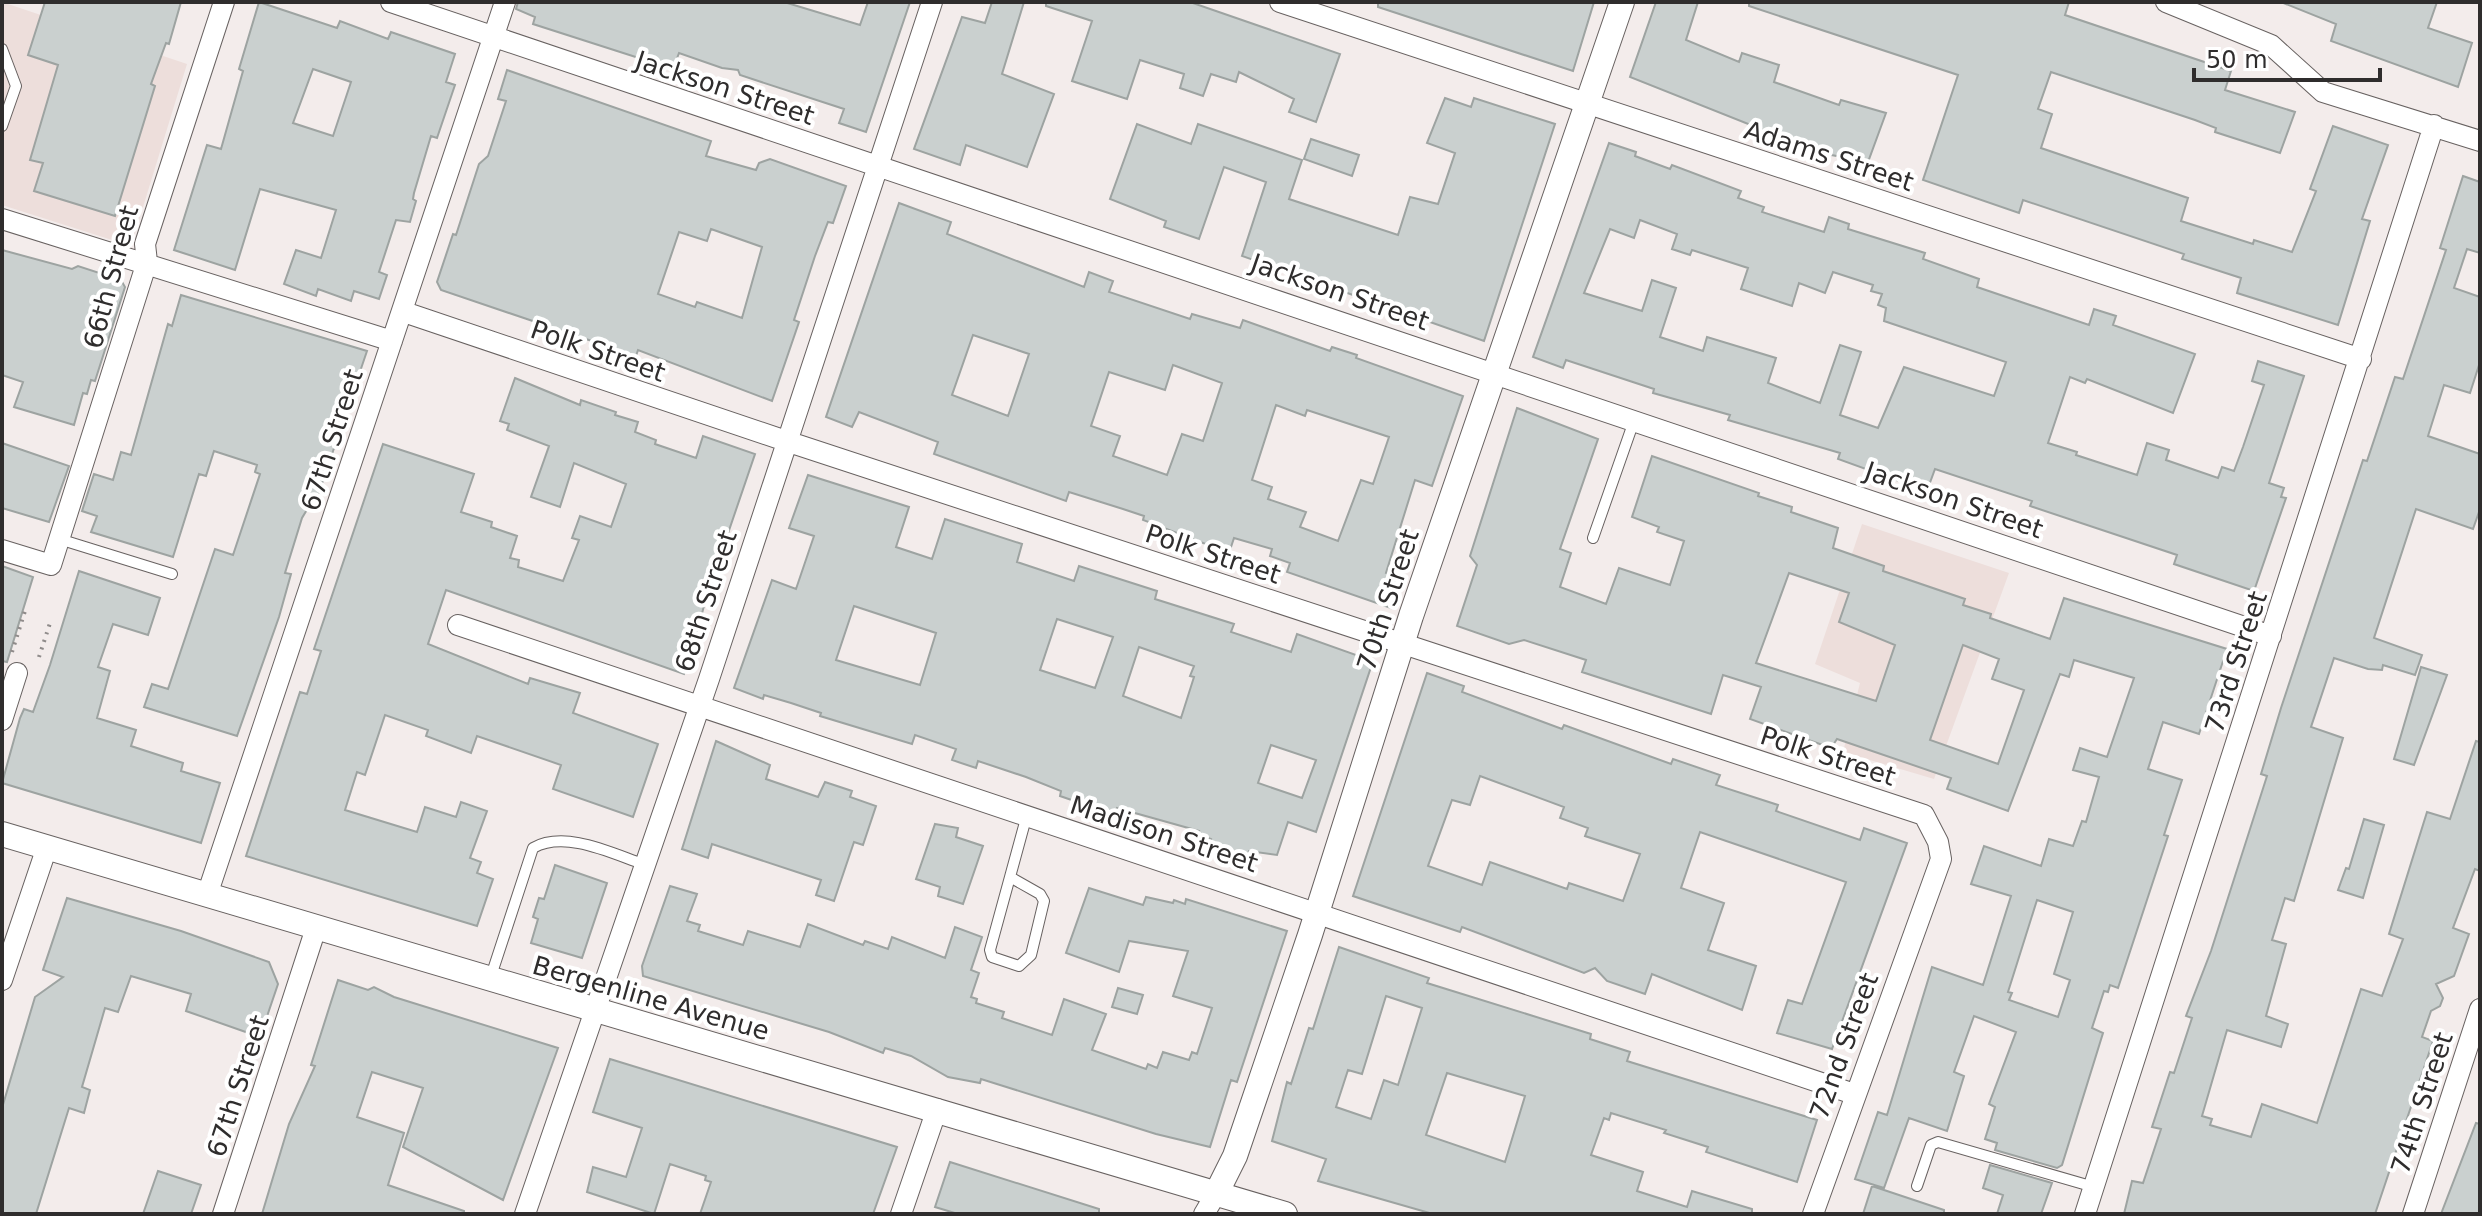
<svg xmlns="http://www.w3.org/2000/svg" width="2482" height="1216" viewBox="0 0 2482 1216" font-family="'DejaVu Sans',sans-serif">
  <rect width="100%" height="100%" fill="#f3eceb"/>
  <path fill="#eddedb" d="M2 2 187 64 131 246 2 205Z
    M1862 524 2009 573 1934 779 1843 752 1860 683 1815 664Z"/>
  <path fill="#cad0cf" stroke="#9da3a1" stroke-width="2" fill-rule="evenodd" d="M45 2H181L169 44 166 43 151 84 155 86 115 216 34 191 43 163 30 160 58 65 28 55Z
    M259 2 337 28 340 21 388 39 391 32 455 54 446 82 455 85 437 138 431 136 414 193 413 199 416 201 410 222 396 220 379 272 387 275 379 299 354 291 351 301 318 289 316 296 284 284 296 250 321 258 336 210 260 189 235 270 174 250 207 145 221 149 243 71 239 69ZM313 69 351 82 333 136 293 123Z
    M518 2H784L860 25 868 2H910L866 132 839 123 844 109 740 75 738 70 722 68 679 53 673 69 533 24 535 17 516 9Z
    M992 2H1024L1002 74 1054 94 1027 167 966 145 960 165 914 149 962 17 985 23Z
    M1046 2H1190L1340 54 1316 122 1289 112 1294 99 1239 72 1236 82 1211 74 1203 96 1180 88 1184 74 1140 60 1127 99 1072 81 1092 21 1046 6Z
    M1378 2H1594L1573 71 1378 7Z
    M1656 2H1698L1686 40 1739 62 1742 53 1779 65 1774 82 1839 105 1841 100 1886 113 1868 162 1821 153 1630 77Z
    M1749 2H2069L2065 15 2231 71 2225 90 2295 112 2280 153 2215 132 2216 128 2195 120 2051 72 2038 109 2052 114 2041 148 2188 198 2181 221 2253 244 2254 240 2292 252 2316 191 2310 189 2333 126 2388 145 2362 219 2370 221 2338 325 2237 293 2241 278 2182 259 2184 254 2023 200 2019 213 1923 180 1958 75 1749 6Z
    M2281 2H2437L2428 28 2472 43 2458 87 2331 41 2336 24Z
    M507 70 711 141 706 156 756 170 759 163 770 159 846 186 833 223 828 222 815 256 794 320 799 322 772 401 638 350 636 356 441 290 437 282 453 234 456 235 479 164 488 156 506 101 498 99ZM711 229 762 247 742 318 697 302 695 307 658 294 679 232 707 241Z
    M1445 98 1471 107 1474 98 1555 124 1484 341 1242 256 1266 182 1224 167 1199 239 1164 227 1166 221 1110 199 1137 124 1191 144 1198 124 1302 160 1289 199 1398 235 1410 197 1438 204 1455 153 1427 143Z
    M1311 139 1359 155 1352 176 1304 159Z
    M1609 143 1636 152 1635 156 1670 169 1672 165 1741 191 1738 198 1764 207 1762 212 1824 232 1829 217 1849 224 1848 229 1925 253 1923 259 1979 279 1977 287 2089 325 2094 309 2116 316 2113 325 2195 354 2173 413 2087 379 2085 383 2070 377 2048 443 2077 452 2076 455 2137 475 2147 443 2169 450 2166 460 2218 478 2222 467 2234 471 2243 447 2264 385 2252 381 2258 361 2304 376 2269 483 2284 488 2281 497 2286 498 2254 591 2174 564 2177 555 2030 506 2032 501 1935 469 1928 488 1911 483 1910 485 1838 459 1840 453 1728 420 1730 415 1653 393 1654 389 1566 360 1563 368 1533 357ZM1640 220 1677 234 1672 249 1690 255 1692 250 1748 268 1741 289 1792 306 1799 283 1825 293 1833 272 1873 285 1871 291 1882 294 1878 305 1886 308 1884 321 2006 362 1994 396 1904 367 1878 428 1840 415 1861 352 1840 345 1820 403 1768 383 1776 358 1707 337 1703 351 1660 337 1676 288 1652 280 1642 311 1584 293 1610 229 1634 238Z
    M2463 176 2480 182V253L2467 249 2454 288 2480 297V362L2470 393 2444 385 2428 436 2480 454V509L2473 529 2416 509 2374 638 2422 655 2415 675 2383 665 2382 670 2368 669 2334 658 2311 727 2343 738 2294 901 2285 898 2272 940 2286 944 2266 1016 2288 1024 2281 1047 2227 1030 2202 1116 2212 1119 2210 1125 2251 1137 2262 1104 2317 1123 2361 989 2382 996 2403 939 2389 934 2427 812 2450 819 2476 741 2480 742V871L2475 869 2453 928 2469 934 2454 976 2436 984 2443 998 2440 1006 2431 1011 2422 1037 2433 1041 2375 1214H2124L2132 1181 2143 1183 2161 1129 2152 1127 2170 1072 2174 1073 2192 1018 2186 1016 2211 951 2267 776 2261 774 2281 708 2363 460 2367 461 2395 377 2403 379 2446 250 2440 248Z
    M899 203 951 222 947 234 1084 287 1089 272 1113 281 1109 292 1190 319 1192 314 1240 328 1243 320 1330 351 1332 347 1357 355 1356 358 1463 396 1432 486 1415 480 1386 573 1402 579 1391 608 1287 572 1290 563 1270 556 1272 549 1234 538 1229 553 1143 520 1144 516 1123 509 1069 492 1066 501 934 454 938 442 859 412 852 427 826 417ZM973 335 1029 354 1008 416 952 395ZM1173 365 1222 383 1203 441 1182 434 1167 475 1113 456 1120 436 1091 426 1109 372 1165 390ZM1276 405 1305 416 1307 410 1389 437 1373 484 1361 480 1338 541 1300 527 1306 512 1268 499 1272 487 1252 480Z
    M2 250 72 269 78 266 121 280 125 287 95 381 91 380 87 394 83 393 74 425 14 407 23 382 2 375Z
    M181 295 367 351 313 510 308 508 302 518 285 573 291 574 279 617 237 736 144 707 152 684 168 689 215 549 233 555 260 474 255 472 257 465 214 451 206 476 199 474 173 557 91 532 97 516 82 511 94 474 113 480 121 452 131 455 168 324 172 326Z
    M515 378 580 405 581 400 616 412 615 415 638 422 635 432 656 440 655 444 696 458 703 436 755 454 706 598 697 633 700 641 692 645 684 674 446 590 428 644 528 684 530 678 580 693 573 713 658 744 633 817 553 789 561 765 477 736 471 753 426 736 428 730 385 715 365 775 357 772 345 810 417 832 425 807 456 817 461 802 487 811 470 858 481 862 477 873 493 879 477 926 246 856 300 692 307 694 321 651 314 649 383 444 474 474 461 512 492 522 491 527 517 536 510 558 519 560 518 567 563 581 579 540 572 538 580 516 611 527 626 484 574 463 560 507 531 497 549 446 507 430 509 424 500 421Z
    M1517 408 1598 439 1560 549 1571 553 1560 587 1606 604 1619 568 1670 585 1684 541 1657 532 1659 527 1632 517 1652 456 1759 493 1758 496 1792 507 1791 512 1838 528 1833 548 1884 566 1883 571 1965 599 1963 605 1991 614 1990 618 2050 639 2064 598 2227 649 2199 734 2163 722 2148 769 2182 780 2164 835 2168 836 2118 988 2110 985 2108 992 2104 991 2092 1028 2103 1033 2062 1165 2057 1168 1995 1150 1997 1143 1985 1139 1995 1107 1989 1104 2016 1032 1974 1016 1954 1072 1964 1076 1947 1131 1909 1118 1884 1188 1855 1179 1878 1112 1887 1115 1932 967 1983 985 2011 896 1971 884 1984 846 2041 866 2049 839 2073 846 2082 821 2086 822 2099 777 2073 770 2080 748 2107 757 2134 678 2074 660 2069 677 2060 674 2008 811 1947 789 1951 778 1837 739 1831 748 1750 719 1761 687 1723 675 1711 714 1582 672 1586 660 1524 640 1509 644 1457 626 1477 565 1470 556ZM1789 573 1849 593 1839 622 1895 645 1876 701 1756 663ZM1963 645 1999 659 1992 679 2024 690 1998 764 1930 740ZM2037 900 2073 912 2054 974 2070 980 2058 1017 2009 1000 2012 993 2008 992Z
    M2 443 69 466 49 522 2 508Z
    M808 475 909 507 896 547 932 559 945 519 1022 544 1017 562 1074 581 1079 566 1157 591 1155 599 1234 624 1231 632 1291 652 1297 634 1373 661 1316 832 1288 822 1277 855 1249 851 1246 858 1209 844 1211 839 1198 834 1199 831 1117 808 1115 815 1060 796 1061 791 1026 777 978 761 976 768 952 760 956 749 915 735 912 744 820 716 821 713 791 703 764 695 763 699 734 688 772 580 796 589 814 536 789 528ZM854 606 936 633 920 685 836 660ZM1057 619 1113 637 1095 688 1040 670ZM1139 647 1194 666 1190 676 1194 677 1181 718 1123 696ZM1271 745 1316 760 1302 798 1258 783Z
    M2 566 33 577 7 662 2 661Z
    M79 571 160 598 148 635 113 624 98 667 110 671 97 718 136 730 131 746 183 763 181 771 220 783 201 843 2 783 20 718 24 709 33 712 50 665Z
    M2421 667 2447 675 2414 765 2394 759Z
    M1427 673 1464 686 1462 692 1562 729 1564 725 1671 764 1673 759 1720 775 1716 785 1778 805 1776 811 1860 840 1864 828 1907 843 1832 1049 1777 1033 1788 1000 1802 1004 1846 882 1700 832 1681 888 1724 903 1708 950 1756 966 1742 1010 1652 974 1645 994 1607 981 1595 968 1584 973 1462 927 1460 932 1353 896ZM1480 776 1564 807 1560 818 1588 828 1585 836 1640 854 1623 901 1569 883 1567 889 1490 862 1482 885 1428 866 1452 800 1470 805Z
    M716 741 770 765 766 779 818 797 825 782 852 791 850 797 876 806 863 845 854 842 834 901 816 895 821 880 712 844 708 858 682 849Z
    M2364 819 2384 825 2363 898 2338 890 2346 868 2349 869Z
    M935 824 958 828 956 837 983 846 963 904 938 896 940 887 916 879Z
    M555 865 607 883 582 958 531 943 538 919 533 917 539 898 544 899Z
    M670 886 697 894 687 921 700 925 698 931 743 945 748 931 800 947 808 924 863 945 865 941 888 949 892 937 945 958 955 927 982 937 971 970 979 973 971 997 977 999 976 1003 1004 1012 1002 1018 1052 1035 1064 999 1106 1014 1092 1050 1146 1069 1148 1064 1157 1068 1163 1052 1189 1060 1192 1052 1197 1054 1212 1008 1173 996 1188 951 1129 941 1119 972 1066 953 1089 888 1143 905 1146 897 1173 903 1174 900 1185 904 1186 899 1287 931 1237 1082 1231 1080 1210 1147 1156 1134 981 1079 980 1083 948 1077 911 1056 885 1048 883 1053 829 1032 643 976 642 966Z
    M67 898 181 931 269 962 278 984 260 1037 186 1011 191 994 131 976 118 1012 105 1008 82 1087 90 1090 84 1113 69 1108 36 1214H2V1108L35 997 63 977 43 970Z
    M1339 947 1429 978 1427 983 1591 1034 1590 1039 1630 1052 1627 1061 1817 1120 1797 1182 1706 1152 1708 1147 1664 1133 1666 1130 1611 1113 1609 1120 1604 1118 1591 1155 1643 1172 1637 1191 1687 1207 1692 1191 1752 1209V1214H1433L1318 1181 1326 1159 1272 1141 1287 1082 1291 1084 1309 1028 1313 1029ZM1386 996 1422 1008 1398 1085 1384 1080 1371 1119 1336 1107 1348 1070 1362 1074ZM1447 1073 1525 1096 1505 1162 1426 1135Z
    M338 980 368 990 374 987 394 997 558 1048 503 1200 403 1147 423 1088 372 1072 357 1117 404 1133 388 1185 464 1211V1214H262L289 1124 315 1066 311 1065Z
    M1118 988 1143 995 1137 1014 1112 1007Z
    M610 1059 897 1147 873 1214H700L711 1182 705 1180 706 1176 670 1164 654 1214 587 1192 593 1167 626 1177 642 1128 593 1112Z
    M2476 1123 2480 1124V1214H2441Z
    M950 1162 1099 1209V1214H958L935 1207Z
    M1990 1165 2052 1183 2041 1214H1997L2003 1195 1983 1188Z
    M158 1171 201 1185 191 1214H143Z
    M1872 1186 1944 1210V1214H1863Z"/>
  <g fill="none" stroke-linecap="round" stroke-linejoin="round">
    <defs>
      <path id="service" d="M2 49 16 86 2 126
        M1593 538 1634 421
        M59 539 172 574
        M1010 877 1040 894 1044 901 1031 955 1019 966 992 957 990 950 1022 833 1027 815
        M490 979 533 848C565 830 611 853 643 864
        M1917 1186 1931 1145 1938 1142 2094 1187"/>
      <path id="minor" d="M391 2 2271 636
        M1280 2 2361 359
        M2166 2 2271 45 2323 92 2480 141
        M2 219 392 341
        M404 312 786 441 1924 815 1938 842 1941 859 1813 1214
        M2 550 51 565 147 262 145 244 224 2
        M458 625 1854 1094
        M2 720 17 673
        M207 895 505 2
        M2 980 47 847
        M223 1214 316 928
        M525 1214 709 679 932 2
        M901 1214 937 1109
        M1204 1214 1217 1192
        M2085 1214 2434 125
        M2413 1214 2480 1009"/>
      <path id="tertiary" d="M2 834 1285 1214
        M1217 1192 1235 1156 1310 935 1411 616 1622 2"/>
    </defs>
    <use href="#service" stroke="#686261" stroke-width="12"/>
    <use href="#minor" stroke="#686261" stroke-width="22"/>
    <use href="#tertiary" stroke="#686261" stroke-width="26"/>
    <path stroke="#8f8b8a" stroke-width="4" stroke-dasharray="2 6" stroke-linecap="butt" d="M12 652 25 611
      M39 657 51 620"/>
    <use href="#service" stroke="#fff" stroke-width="10"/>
    <use href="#minor" stroke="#fff" stroke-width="20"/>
    <use href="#tertiary" stroke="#fff" stroke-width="24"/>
  </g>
  <g text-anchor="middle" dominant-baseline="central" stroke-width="8" stroke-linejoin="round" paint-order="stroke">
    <g font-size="26" fill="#2f2d2d" stroke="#fff">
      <text transform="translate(725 88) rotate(18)">Jackson Street</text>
      <text transform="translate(1829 156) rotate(18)">Adams Street</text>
      <text transform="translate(111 277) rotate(-75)">66th Street</text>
      <text transform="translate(1340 292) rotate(19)">Jackson Street</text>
      <text transform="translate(598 351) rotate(19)">Polk Street</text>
      <text transform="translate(332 440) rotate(-72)">67th Street</text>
      <text transform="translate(1954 500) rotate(19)">Jackson Street</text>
      <text transform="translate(1213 554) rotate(18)">Polk Street</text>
      <text transform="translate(1388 600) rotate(-72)">70th Street</text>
      <text transform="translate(706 601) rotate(-72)">68th Street</text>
      <text transform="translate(2236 662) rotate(-72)">73rd Street</text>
      <text transform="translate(1828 756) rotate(18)">Polk Street</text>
      <text transform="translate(1164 834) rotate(18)">Madison Street</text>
      <text transform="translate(651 998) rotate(16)">Bergenline Avenue</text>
      <text transform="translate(1844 1046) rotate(-70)">72nd Street</text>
      <text transform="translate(238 1086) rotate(-72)">67th Street</text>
      <text transform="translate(2422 1103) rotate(-72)">74th Street</text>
    </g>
  </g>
  <rect width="2482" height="1216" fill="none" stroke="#2f2d2d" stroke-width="8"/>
  <path d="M2194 68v12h186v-12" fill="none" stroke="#2f2d2d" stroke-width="4"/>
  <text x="2206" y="68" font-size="24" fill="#2f2d2d" stroke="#ffffff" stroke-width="6" paint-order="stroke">50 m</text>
</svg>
